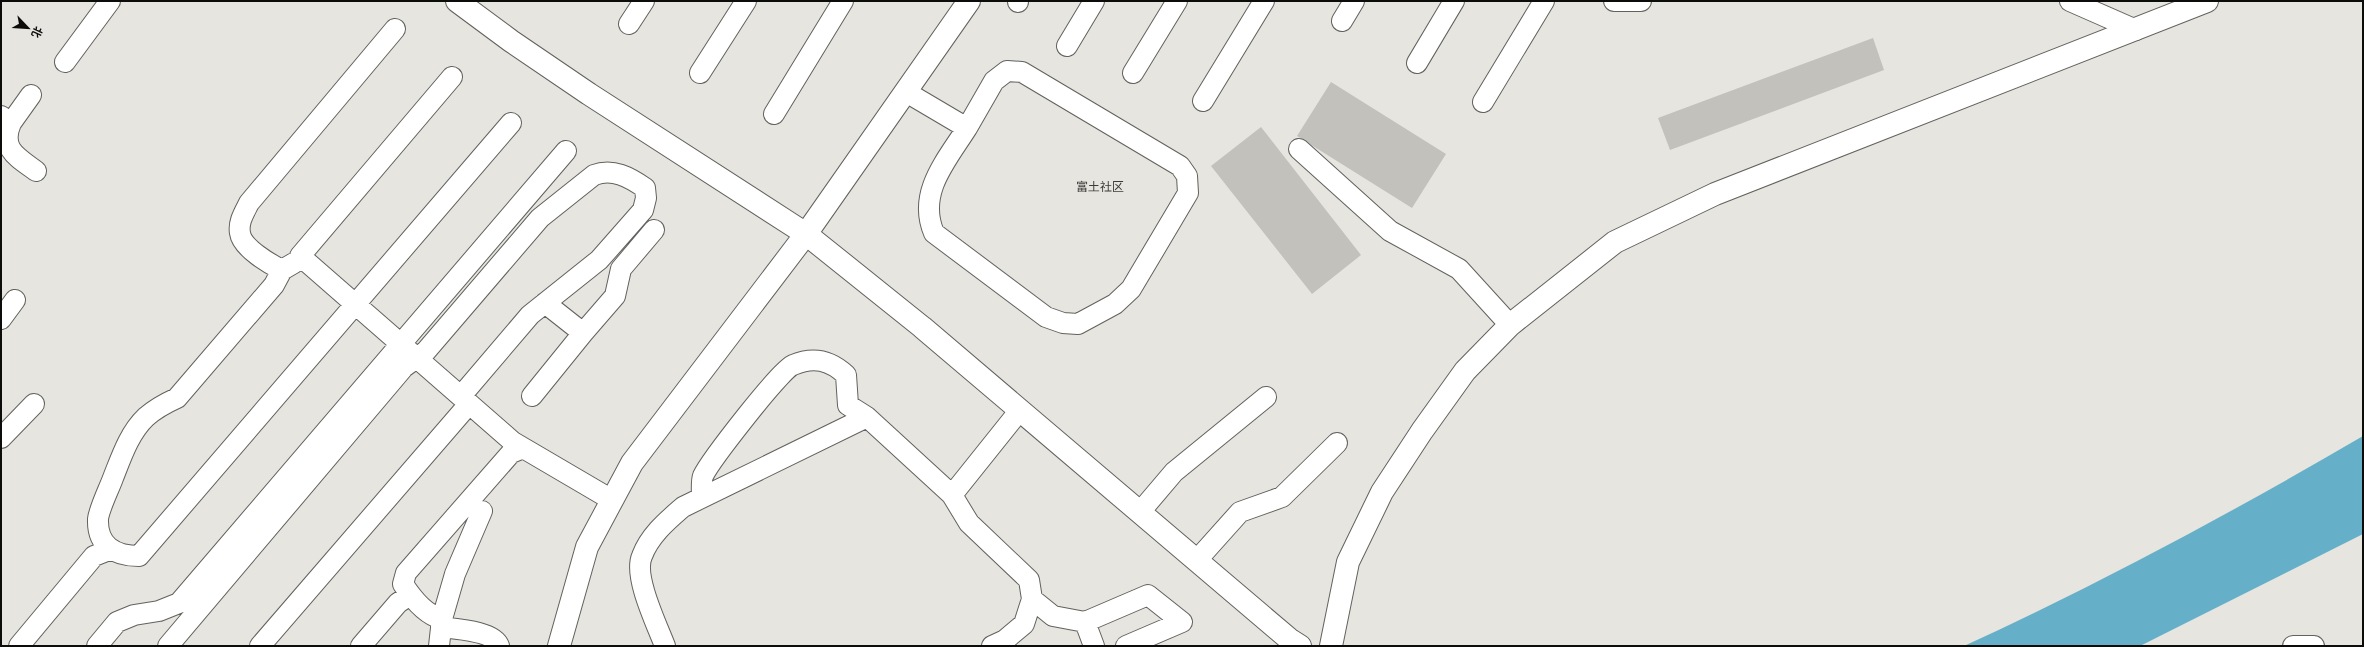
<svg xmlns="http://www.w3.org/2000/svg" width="2364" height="647" viewBox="0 0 2364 647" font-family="Figtree,'Noto Sans SC',sans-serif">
  <rect width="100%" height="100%" fill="#e6e5e0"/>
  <path fill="#65b0c8" d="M2363 436V534L2140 646H1964C2101 583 2233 512 2363 436Z"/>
  <path fill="#c2c1bc" d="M1873 38 1884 70 1670 150 1658 118Z
    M1331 82 1446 154 1412 208 1297 136Z
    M1261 127 1361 255 1312 294 1211 166Z"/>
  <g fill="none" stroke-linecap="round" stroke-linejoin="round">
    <defs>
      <path id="minor" d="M1614 1H1641
        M2070 1 2136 30
        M1018 2V1
        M1342 21 1354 1
        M629 24 644 1
        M1067 46 1094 1
        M65 62 110 1
        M1417 63 1454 1
        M700 73 746 1
        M1133 73 1177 1
        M452 77 300 256 513 442 612 500
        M906 92 967 128 994 81 1007 71 1022 72 1180 166 1187 176 1188 193 1131 289 1115 304 1078 324 1063 323 1046 317 934 233C917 193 946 161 967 128
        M1203 101 1264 1
        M1483 102 1544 1
        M774 114 843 1
        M1 116 11 123C0 149 17 157 36 171
        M11 123 31 95
        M1299 149 1390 231 1459 269 1510 325
        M294 263 282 270C270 264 242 248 240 233 238 222 244 213 249 203L395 29
        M282 270 274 285 177 398C166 403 155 409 146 417 129 433 121 458 113 478 109 489 99 509 98 519 97 546 115 556 139 556L511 123
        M1 319 15 300
        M583 333 615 296 621 269 654 230
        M532 396 583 333 545 303
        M1 438 34 404
        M952 495 1020 410
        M702 497C702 491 701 481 703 476 710 461 781 369 793 365 814 356 830 360 846 375L848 405 867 417
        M482 511 455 574 442 619C426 615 412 598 403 584L406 573 511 453 523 448
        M1140 512 1174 472 1266 397
        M1197 560 1240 512 1282 497 1337 443
        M1032 599 1053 616 1085 622 1148 595 1182 622 1126 646
        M1085 622 1094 646
        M441 627C455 629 494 631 499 646
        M19 646 94 556 109 550
        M97 646 117 622 134 615 159 611 179 603 566 151
        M168 646 404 367 426 351 540 218 594 175C613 168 629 177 645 188L646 198 643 210 599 260 530 315 461 396
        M260 646 469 404
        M361 646 398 603 410 595
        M439 646 442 619
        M665 646C657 625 633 576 642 556 650 535 667 521 683 507L867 417 952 495 969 523 1029 580 1032 599 1024 624 1005 640 992 646
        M2293 646H2314"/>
      <path id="major" d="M457 1 511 41 589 94 806 234 922 327 1289 639 1300 646
        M559 646 587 547 632 463 806 234 969 1
        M1331 646 1348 562 1382 492 1422 431 1465 371 1510 325 1615 242 1715 194 2207 1"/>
    </defs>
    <use href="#minor" stroke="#63615d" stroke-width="22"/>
    <use href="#major" stroke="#63615d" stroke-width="24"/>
    <use href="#minor" stroke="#fff" stroke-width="20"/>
    <use href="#major" stroke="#fff" stroke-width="22"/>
  </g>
  <g text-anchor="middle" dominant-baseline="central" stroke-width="3.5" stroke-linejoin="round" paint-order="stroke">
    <g font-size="12" fill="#3c3b37" stroke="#e6e5e0">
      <text x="1100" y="187">富土社区</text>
    </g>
  </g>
  <rect width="2364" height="647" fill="none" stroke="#0c0c0a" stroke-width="4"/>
  <g transform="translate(28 28) rotate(115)" stroke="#e6e5e0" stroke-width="3" paint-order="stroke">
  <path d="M0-3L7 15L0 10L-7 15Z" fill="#0c0c0a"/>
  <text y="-6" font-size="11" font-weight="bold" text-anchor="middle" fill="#0c0c0a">北</text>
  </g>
</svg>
